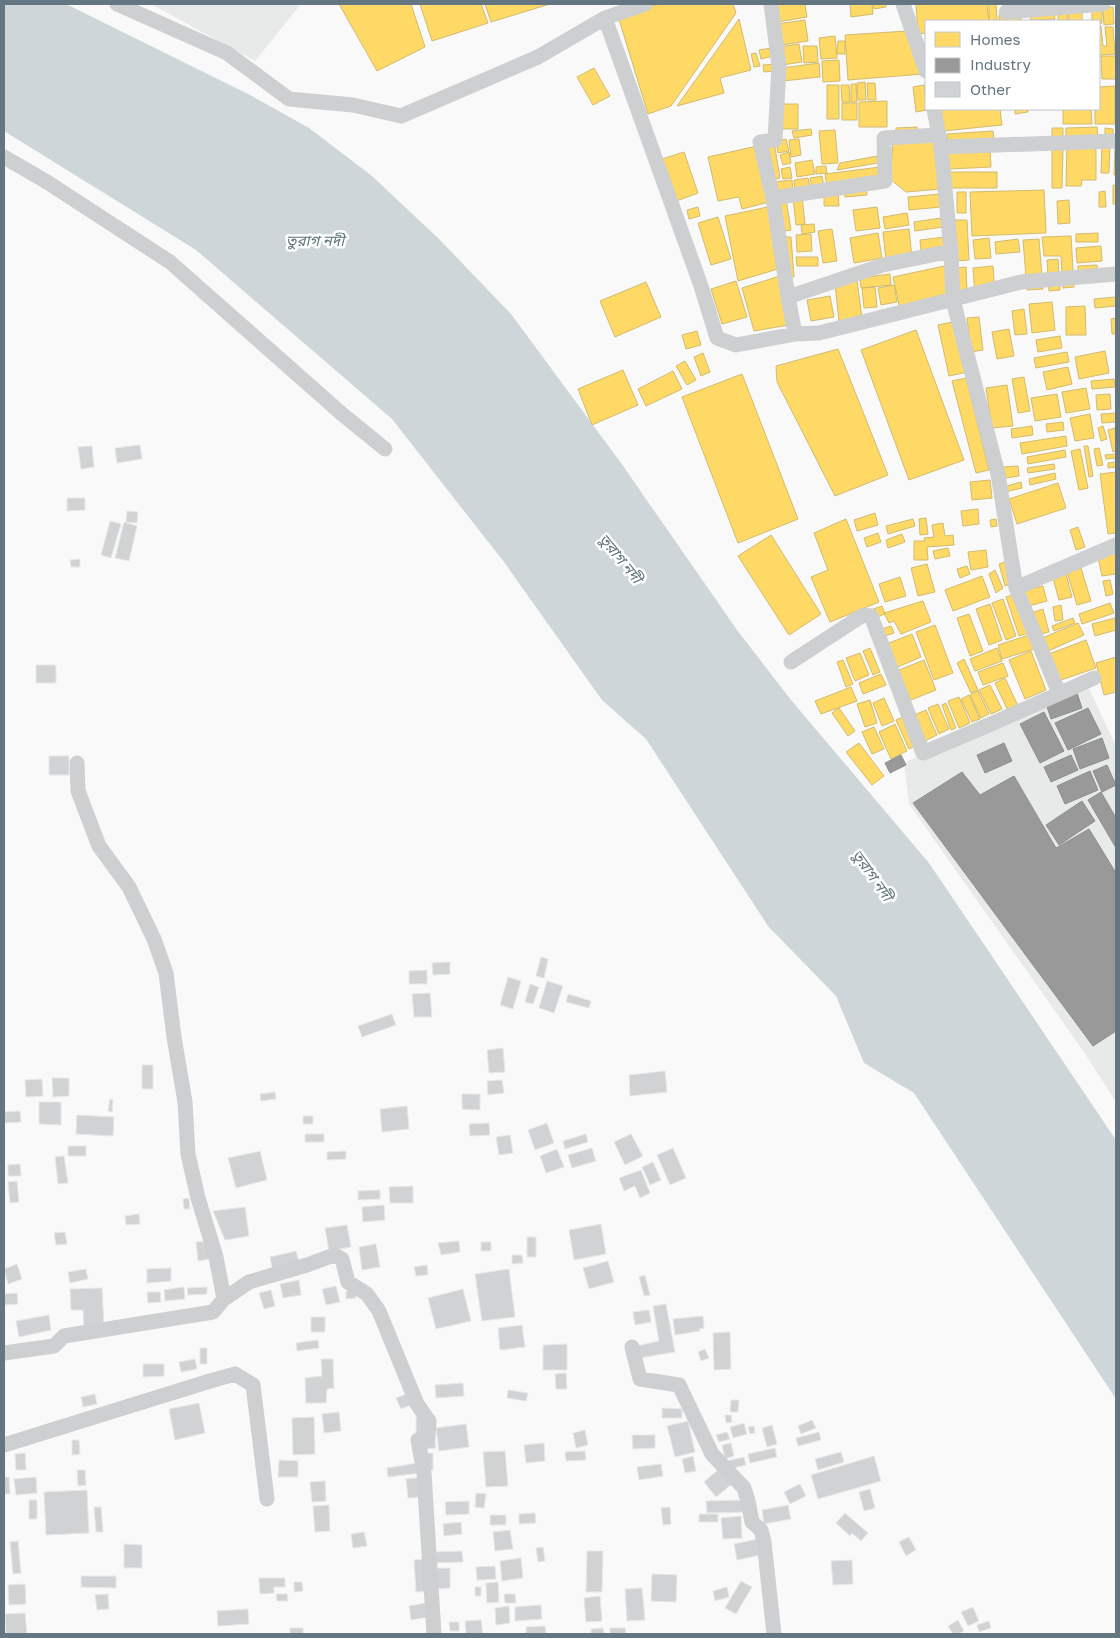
<svg xmlns="http://www.w3.org/2000/svg" width="1120" height="1638" viewBox="0 0 1120 1638" font-family="'Golos Text','Noto Sans Bengali',sans-serif">
  <rect width="100%" height="100%" fill="#f9f9f9"/>
  <path fill="#e8e9e9" d="M151 4H301L255 61Z
    M1084 678 1116 746V1102L1084 1052 909 804 904 763Z"/>
  <path fill="#ced6d9" d="M4 4H66L250 95 309 128 372 176 439 239 511 314 621 463 737 630 791 700 929 863 1116 1140V1399L914 1093 864 1063 836 996 768 926 646 739 602 700 504 562 392 419 196 250 4 131Z"/>
  <path fill="#ffd966" stroke="#d1bb6f" d="M339 4H411L425 47 377 71Z
    M420 4H481L488 23 432 41Z
    M485 4H550L491 22Z
    M660 4H733L736 13 671 106 648 114 618 16Z
    M774 4H805L807 17 778 22Z
    M850 4H872L873 14 851 17Z
    M873 4H886V7L874 9Z
    M916 4H987L989 21H926V33L918 34Z
    M989 4H996L997 21H989Z
    M1092 6H1102V23L1099 24V21H1092Z
    M1113 7 1114 24 1104 25 1103 8Z
    M1067 8 1068 21H1058V9Z
    M1069 8H1082V21H1069Z
    M1054 10 1055 19 1031 20 1030 11Z
    M1021 13V21H999V15Z
    M739 19 751 70 720 78 724 93 677 106Z
    M805 20 808 41 781 45 777 24Z
    M1099 26H1101L1103 46H1107L1105 27H1113L1115 54 1099 55Z
    M907 31 923 74 848 80 845 35Z
    M835 36 837 58 821 59 819 38Z
    M838 41H845V54H837Z
    M799 44 802 62 782 65 779 47Z
    M803 46H817L818 62 804 63Z
    M772 48 774 56 761 59 759 50Z
    M756 53 760 66 754 67 751 54Z
    M1101 56H1116V79H1102Z
    M839 60 840 81 823 82 822 61Z
    M819 63 820 77 783 81 782 68Z
    M775 64 776 71 764 72 763 65Z
    M594 68 610 96 593 105 577 77Z
    M865 82 866 100H858L857 83Z
    M867 83H875L876 100H868Z
    M851 84H856L857 102H851Z
    M827 85H839V119H827Z
    M841 85H849L850 102H842Z
    M924 85 927 110 916 112 913 87Z
    M1115 86V124H1095V109H1099V87Z
    M887 101V127H859V102Z
    M842 103H857V120H842Z
    M780 104H798V129H781Z
    M941 109H1000L1002 125 943 131Z
    M1015 109H1028V112L1015 114Z
    M1063 109H1091L1092 124H1063Z
    M917 127 918 134 896 136V128Z
    M1097 127 1098 139H1066V128Z
    M1052 128H1063V140H1052Z
    M1105 128 1113 129V139H1105Z
    M811 129 812 135 794 138 792 131Z
    M835 130 838 163 822 164 819 131Z
    M993 131 994 142 948 144 947 134Z
    M786 139 789 151 778 153 776 141Z
    M799 139 801 155 791 157 789 140Z
    M774 142 780 178 771 180 765 144Z
    M935 142 941 189 906 192 890 179 893 143Z
    M1067 144H1096V180H1082L1081 186H1066Z
    M1102 145H1110L1109 173H1101Z
    M757 146 769 202 742 209 739 197 718 201 708 157Z
    M1115 146H1116V175H1114Z
    M1052 149H1063L1062 188H1052Z
    M990 151 991 167 949 169 948 153Z
    M684 152 698 193 676 201 662 159Z
    M789 152 791 163 783 165 780 155Z
    M877 156 878 163 837 170 840 163Z
    M812 160 815 174 797 177 795 163Z
    M826 166 827 173 816 174V167Z
    M790 167 792 178 783 179 781 169Z
    M880 167 882 179 827 187 825 174Z
    M946 172H997V188H946Z
    M822 176 824 187 812 188 810 178Z
    M808 178 810 188 795 190 794 180Z
    M792 180 793 190 774 192 773 182Z
    M1113 185H1116V204H1113Z
    M866 187 867 195 845 197 844 189Z
    M1044 190 1046 233 972 236 970 192Z
    M1105 191 1106 207H1099V192Z
    M824 192H838L839 206H824Z
    M957 192H966V213H957Z
    M940 194 941 207 909 210 908 197Z
    M802 196 805 224 796 225 793 197Z
    M786 199 791 230 780 232 776 201Z
    M1069 200 1070 223 1058 224 1057 201Z
    M772 206 781 268 738 281 725 216Z
    M698 207 700 216 689 219 687 210Z
    M877 207 880 228 856 231 853 210Z
    M907 213 909 225 885 229 883 217Z
    M718 217 731 259 711 265 698 223Z
    M941 218 943 227 915 231 914 222Z
    M953 220H967L969 260 955 261Z
    M814 224 815 232 802 234 801 225Z
    M832 229 837 261 823 263 818 231Z
    M909 229 912 257 886 260 883 232Z
    M878 233 882 258 854 263 850 238Z
    M1098 233V242H1076V234Z
    M811 234 812 251 797 252 796 235Z
    M1071 236 1074 287 1063 288 1061 256H1044L1042 237Z
    M783 237H791L794 277H786Z
    M945 237 946 248 921 251 920 240Z
    M989 238 991 258 975 259 973 240Z
    M1018 239 1020 252 996 254 995 242Z
    M1039 239 1043 289 1027 290 1023 240Z
    M1101 246 1102 261 1077 263 1076 248Z
    M796 257H818V266H797Z
    M1058 259 1060 290 1049 291 1047 260Z
    M1097 265 1098 281 1078 282V266Z
    M944 266 951 298 900 309 893 277Z
    M993 266 995 293 975 295 973 268Z
    M966 267 967 293 959 294 957 268Z
    M890 274 891 285 861 288 860 278Z
    M783 275 789 325 754 331 742 288Z
    M736 281 747 317 722 324 711 289Z
    M857 281 862 318 839 321 835 284Z
    M646 282 661 317 615 337 600 301Z
    M894 285 897 302 881 305 878 288Z
    M875 287 877 307 864 308 862 288Z
    M830 296 834 317 811 321 807 300Z
    M1116 297V306L1095 308 1094 299Z
    M1052 302 1055 330 1032 333 1029 304Z
    M1085 306 1086 335H1066V307Z
    M1024 309 1027 334 1015 335 1012 311Z
    M979 317 983 350 971 352 967 318Z
    M1116 318V334H1112L1111 319Z
    M957 321 968 372 949 376 938 325Z
    M1009 329 1014 356 997 359 992 332Z
    M916 330 964 460 909 480 861 350Z
    M697 331 701 345 686 349 682 335Z
    M1060 336 1062 348 1038 352 1036 340Z
    M838 349 888 475 835 496 777 382 776 366Z
    M1105 351 1109 373 1079 379 1075 357Z
    M1067 352 1069 362 1036 368 1034 358Z
    M703 353 710 372 701 376 694 357Z
    M685 361 696 380 687 385 676 366Z
    M1068 367 1072 384 1047 390 1043 372Z
    M623 370 638 405 592 425 578 389Z
    M673 371 682 389 646 406 638 389Z
    M742 374 798 519 738 543 682 397Z
    M1024 377 1030 411 1018 413 1012 379Z
    M966 378 989 470 976 473 952 381Z
    M1114 379 1115 387 1092 389 1091 381Z
    M1007 385 1013 426 992 428 986 388Z
    M1086 388 1090 409 1066 413 1062 392Z
    M1057 394 1061 417 1035 421 1031 398Z
    M1110 394 1111 409 1097 410 1096 395Z
    M1116 413V422L1102 423 1101 414Z
    M1090 414 1094 438 1075 441 1070 418Z
    M1063 422 1064 430 1047 432 1046 424Z
    M1032 426 1033 435 1012 438 1011 429Z
    M1103 426 1107 439 1101 441 1098 428Z
    M1115 428 1116 451 1113 452 1108 430Z
    M1066 436 1067 446 1022 454 1020 443Z
    M1084 446H1088L1093 476 1089 477Z
    M1099 448 1103 465 1097 466 1094 449Z
    M1080 449 1088 488 1079 490 1071 451Z
    M1065 450 1066 457 1028 464 1027 457Z
    M1116 454V458L1106 459 1105 455Z
    M1116 462V467L1108 468V463Z
    M1054 464 1055 469 1028 473 1027 468Z
    M1018 466 1019 476 1005 478 1003 467Z
    M1116 472V533L1108 534 1100 474Z
    M1055 473 1056 479 1030 485 1029 479Z
    M990 480 992 498 972 500 970 482Z
    M1021 482 1022 488 1005 492 1004 487Z
    M1058 483 1066 508 1017 524 1009 499Z
    M978 509 979 524 963 526 961 511Z
    M875 513 878 525 857 531 854 520Z
    M926 518 928 534 920 535 919 519Z
    M846 519 879 602 830 622 811 577 828 570 814 533Z
    M913 519 915 526 888 534 886 526Z
    M996 519 997 526 991 527 990 520Z
    M943 523 945 536 953 535 954 545 927 547 928 560H914V541H925L924 538 934 537 932 525Z
    M1078 527 1085 547 1076 550 1070 530Z
    M878 533 881 542 867 547 864 538Z
    M902 534 905 542 888 548 886 540Z
    M771 535 821 614 789 635 738 556Z
    M948 548 950 556 935 559 933 551Z
    M986 550 988 567 971 570 968 552Z
    M1116 553V574L1102 576 1098 557Z
    M1005 562 1011 584 1005 586 999 564Z
    M927 564 935 592 918 596 911 568Z
    M967 566 970 574 960 578 957 569Z
    M1081 568 1091 601 1077 605 1067 572Z
    M995 570 1003 588 996 593 989 574Z
    M1066 574 1072 597 1059 600 1053 578Z
    M982 576 990 597 953 611 945 590Z
    M900 577 906 596 885 602 879 584Z
    M1110 580 1113 594 1106 596 1103 581Z
    M1043 586 1047 601 1025 607 1021 591Z
    M1016 594 1028 633 1019 636 1006 597Z
    M1003 599 1016 636 1006 640 992 603Z
    M923 601 931 622 901 634 894 621 889 623 884 613Z
    M1110 603 1114 613 1082 624 1079 614Z
    M990 604 1002 640 989 645 976 609Z
    M1061 605 1063 620 1055 621 1053 607Z
    M882 606 885 614 874 618 871 610Z
    M1043 609 1049 632 1037 635 1031 613Z
    M969 614 983 651 970 656 957 618Z
    M1073 618 1075 623 1054 631 1052 626Z
    M1115 618 1116 630 1095 636 1092 624Z
    M1078 623 1084 635 1046 652 1040 639Z
    M935 625 953 673 934 680 916 632Z
    M891 626 894 633 882 637 879 630Z
    M912 634 921 657 893 669 884 645Z
    M1029 635 1034 649 1002 659 998 645Z
    M1086 640 1096 668 1058 681 1049 654Z
    M870 648 880 672 873 675 863 651Z
    M997 648 1002 661 975 671 970 659Z
    M1031 651 1046 690 1025 699 1009 660Z
    M860 653 869 675 855 681 846 658Z
    M1116 657V692L1104 695 1096 663Z
    M964 659 978 690 971 693 957 663Z
    M843 660 853 684 846 687 837 662Z
    M924 660 936 690 906 702 894 672Z
    M1003 663 1008 676 983 685 978 672Z
    M881 674 886 685 863 694 859 683Z
    M1005 678 1019 708 1009 713 995 683Z
    M990 685 1002 709 991 714 979 690Z
    M851 687 857 701 821 714 815 701Z
    M978 691 989 714 981 718 970 695Z
    M969 695 980 719 972 722 961 699Z
    M959 697 970 723 959 728 948 701Z
    M884 698 894 721 882 726 873 703Z
    M870 700 877 723 865 727 857 704Z
    M946 703 956 728 951 730 942 705Z
    M938 704 949 729 939 734 928 708Z
    M839 708 855 731 848 736 832 713Z
    M926 710 937 735 923 742 912 716Z
    M905 716 918 745 909 749 896 720Z
    M895 724 907 751 891 759 879 732Z
    M874 727 884 749 872 754 862 732Z
    M859 743 884 776 872 785 846 752Z"/>
  <path fill="#999" stroke="#898e92" d="M1076 690 1082 708 1051 719 1045 700Z
    M1088 708 1101 734 1068 750 1055 723Z
    M1044 712 1064 751 1040 763 1020 724Z
    M1102 738 1109 758 1080 769 1073 749Z
    M1004 743 1012 761 985 773 977 755Z
    M901 755 906 765 890 773 885 763Z
    M1071 755 1078 770 1051 782 1044 767Z
    M1107 765 1116 785 1102 792 1093 771Z
    M1090 771 1098 790 1065 804 1057 786Z
    M962 772 980 795 1014 776 1056 848 1089 829 1116 873V1031L1093 1046 913 803Z
    M1101 792 1116 818V848L1088 800Z
    M1082 801 1095 821 1059 845 1046 825Z"/>
  <path fill="#d0d2d3" stroke="#e8e8e8" d="M140 445 142 459 117 463 115 448Z
    M92 446 94 467 81 469 78 447Z
    M67 498H85V510L67 511Z
    M127 511 138 512 137 523 126 522Z
    M110 521 121 524 111 558 101 555Z
    M124 522 137 526 129 561 115 558Z
    M80 559V567H71L70 560Z
    M36 665H56V683H36Z
    M49 756H69V775H49Z
    M541 957 548 959 544 978 536 976Z
    M450 962V974L433 975 432 963Z
    M427 970V984H409V971Z
    M508 977 521 981 513 1009 500 1005Z
    M547 981 563 986 554 1013 539 1008Z
    M530 984 539 987 533 1004 525 1002Z
    M430 993 432 1017H414L412 994Z
    M568 994 591 1001 589 1008 566 1002Z
    M392 1014 396 1025 362 1037 358 1026Z
    M503 1048 505 1072 489 1073 487 1050Z
    M142 1065H153V1089H142Z
    M665 1071 667 1092 630 1096 629 1075Z
    M52 1078H69V1096L53 1097Z
    M42 1079 43 1096 26 1097 25 1080Z
    M502 1080 504 1093 488 1095 487 1081Z
    M275 1092 276 1099 261 1101 260 1094Z
    M462 1094H480V1110L462 1109Z
    M110 1099 113 1100 112 1112 108 1111Z
    M39 1102H61V1125L39 1124Z
    M407 1106 409 1129 382 1132 380 1109Z
    M20 1111 21 1122 4 1123V1112Z
    M77 1115 114 1117 113 1136 76 1134Z
    M303 1116H313V1124H303Z
    M489 1123 490 1135 470 1136 469 1124Z
    M547 1123 554 1143 535 1150 528 1130Z
    M305 1134H324V1142H305Z
    M586 1134 588 1142 565 1149 563 1141Z
    M631 1134 643 1156 625 1165 614 1142Z
    M510 1135 513 1153 499 1155 496 1137Z
    M68 1146H86V1156H68Z
    M592 1148 596 1161 572 1168 568 1155Z
    M673 1148 686 1178 670 1185 657 1155Z
    M557 1149 564 1167 546 1173 540 1156Z
    M260 1151 267 1180 236 1188 228 1158Z
    M346 1151V1159L327 1160V1152Z
    M64 1156 68 1183 58 1184 55 1157Z
    M653 1162 661 1180 650 1185 642 1167Z
    M20 1164 21 1176H8V1165Z
    M641 1170 650 1193 640 1198 635 1186 624 1191 619 1178Z
    M17 1181 19 1202 10 1203 8 1182Z
    M413 1186V1203H390L389 1187Z
    M380 1190V1199L358 1200V1191Z
    M189 1198 190 1209H184L183 1199Z
    M384 1205 385 1220 363 1222 362 1207Z
    M245 1207 249 1236 225 1240 213 1211Z
    M139 1214 140 1224 126 1225 125 1216Z
    M601 1224 606 1254 574 1260 569 1230Z
    M347 1225 351 1247 329 1251 325 1228Z
    M65 1232 67 1244 56 1245 54 1233Z
    M527 1237H536V1257H527Z
    M208 1241 210 1259 198 1261 196 1242Z
    M459 1241 460 1252 441 1255 438 1243Z
    M481 1242H491V1251H481Z
    M376 1244 380 1267 362 1270 359 1247Z
    M296 1251 299 1262 272 1268 270 1257Z
    M512 1255H522L523 1263 512 1264Z
    M608 1261 614 1282 589 1289 583 1268Z
    M17 1264 22 1279 8 1284 4 1269Z
    M427 1265 428 1275 416 1276 414 1267Z
    M171 1268V1281L147 1283V1269Z
    M86 1269 88 1279 70 1283 68 1272Z
    M509 1269 515 1317 482 1321 475 1274Z
    M645 1275 650 1295 644 1296 639 1277Z
    M299 1280 301 1295 283 1298 280 1284Z
    M336 1286 340 1302 326 1305 322 1289Z
    M184 1287 185 1299 165 1301 164 1290Z
    M207 1287V1294L188 1295 187 1288Z
    M102 1288 104 1328 84 1329 83 1310H71L70 1289Z
    M463 1289 471 1321 436 1329 428 1298Z
    M271 1290 275 1306 264 1309 259 1293Z
    M355 1290 356 1298 346 1299V1291Z
    M147 1292H160L161 1302 148 1303Z
    M17 1293 18 1304 4 1305V1294Z
    M666 1304 675 1352 639 1358 637 1346 659 1341 653 1306Z
    M649 1310 651 1322 635 1325 633 1312Z
    M49 1315 51 1330 19 1337 16 1321Z
    M703 1316 704 1328 699 1329 700 1331 675 1335 673 1319Z
    M311 1317H325V1332H311Z
    M522 1325 525 1347 500 1350 498 1328Z
    M730 1332 731 1369 714 1370 713 1333Z
    M318 1340 319 1348 297 1351 296 1343Z
    M567 1344V1370H543V1345Z
    M200 1348H207V1364H200Z
    M705 1349 709 1358 701 1361 698 1352Z
    M195 1359 197 1369 181 1372 179 1362Z
    M321 1359H333L334 1388 327 1389 326 1403H306L305 1378 322 1376Z
    M143 1364H164V1376L143 1377Z
    M566 1373 567 1389H556L555 1374Z
    M463 1383 464 1396 436 1398 435 1385Z
    M508 1390 528 1393 526 1401 507 1398Z
    M95 1394 97 1404 83 1407 81 1397Z
    M406 1394 411 1405 401 1409 396 1398Z
    M731 1400H739L738 1412H730Z
    M199 1403 205 1433 175 1440 169 1409Z
    M662 1408 682 1409V1418H662Z
    M339 1412 341 1431 324 1433 322 1414Z
    M725 1415H731L732 1422 726 1423Z
    M314 1417 315 1454 293 1455 292 1418Z
    M416 1417 426 1418 425 1435 416 1434Z
    M812 1420 816 1428 801 1434 798 1426Z
    M688 1421 695 1452 675 1457 667 1426Z
    M744 1423 747 1434 733 1438 730 1427Z
    M466 1424 469 1447 439 1451 436 1428Z
    M772 1425 777 1444 767 1447 762 1428Z
    M754 1426 755 1433 750 1434 748 1427Z
    M585 1430 588 1445 576 1448 573 1433Z
    M727 1432 730 1439 719 1442 716 1435Z
    M819 1432 821 1440 798 1446 796 1438Z
    M632 1435H655V1448L633 1449Z
    M72 1440H79L80 1454 72 1455Z
    M435 1440 436 1448 426 1449 425 1441Z
    M544 1443 545 1461 526 1463 524 1445Z
    M731 1443 734 1456 725 1459 722 1445Z
    M775 1448 777 1457 750 1463 748 1454Z
    M505 1451 508 1486 486 1487 483 1452Z
    M585 1451 586 1460 566 1461 565 1452Z
    M841 1452 844 1462 818 1470 815 1459Z
    M25 1453 26 1470H16L15 1454Z
    M426 1453H433V1470H426Z
    M693 1456 696 1471 685 1473 682 1459Z
    M874 1456 881 1481 818 1499 811 1475Z
    M744 1457 746 1465 729 1469 727 1461Z
    M279 1460 298 1461V1477H278Z
    M418 1463 420 1473 388 1477 387 1468Z
    M661 1464 663 1476 639 1480 637 1467Z
    M719 1469 732 1484 716 1497 704 1482Z
    M77 1470H85L86 1485 78 1486Z
    M4 1477H9L10 1494H4Z
    M36 1477 37 1493 16 1495 14 1479Z
    M418 1478 420 1497 408 1498 406 1479Z
    M325 1481 326 1501 312 1502 310 1482Z
    M800 1484 806 1496 790 1504 784 1492Z
    M870 1489 875 1508 864 1511 859 1492Z
    M87 1490 89 1533 46 1535 44 1492Z
    M476 1493 486 1494 484 1508 475 1507Z
    M29 1500H37V1519H29Z
    M747 1500V1512L707 1513 706 1501Z
    M469 1501V1514L446 1515 445 1502Z
    M329 1505 330 1531 315 1532 313 1506Z
    M788 1505 791 1519 764 1524 762 1510Z
    M94 1507H101L103 1532H96Z
    M670 1507 671 1524 663 1525 661 1508Z
    M535 1513 536 1523 519 1524V1514Z
    M845 1513 868 1533 861 1541 852 1533 850 1536 836 1523Z
    M699 1514H718V1522H699Z
    M490 1515H506V1525H490Z
    M741 1516 742 1538 723 1539 721 1518Z
    M461 1522 462 1534 444 1536 443 1524Z
    M510 1530 513 1549 495 1551 493 1532Z
    M364 1532 367 1546 353 1548 351 1534Z
    M909 1537 916 1550 906 1556 899 1542Z
    M758 1539 761 1555 737 1560 734 1544Z
    M18 1541 21 1573 13 1574 10 1542Z
    M124 1544 142 1545V1568H124Z
    M543 1547 545 1561 538 1562 536 1548Z
    M462 1551 463 1562 434 1563V1552Z
    M587 1551H603L602 1592H586Z
    M521 1558 523 1578 502 1581 500 1561Z
    M427 1559 429 1591 416 1592 414 1560Z
    M852 1560 853 1584 833 1585 831 1561Z
    M495 1566 496 1579 477 1580 476 1567Z
    M434 1568H450V1588L434 1589Z
    M652 1574 677 1575 676 1602 651 1601Z
    M81 1576H116V1588L81 1587Z
    M259 1578H285V1587H274V1593L260 1594Z
    M741 1581 752 1587 736 1614 725 1608Z
    M294 1582H302L303 1591 294 1592Z
    M498 1582 499 1602 487 1603 486 1583Z
    M25 1584 26 1604 9 1605 8 1585Z
    M475 1587H481V1596H475Z
    M727 1587 729 1597 715 1601 713 1591Z
    M642 1588 645 1620 627 1621 625 1589Z
    M108 1594 109 1609 97 1610 95 1595Z
    M276 1594H287L288 1601H277Z
    M504 1594H515L516 1603H505Z
    M600 1596 602 1621 586 1622 584 1598Z
    M426 1603 428 1617 411 1620 409 1606Z
    M541 1605 542 1619 515 1621V1607Z
    M509 1606 510 1623 496 1625 495 1608Z
    M973 1607 979 1621 968 1626 961 1612Z
    M248 1609 249 1624 218 1626 217 1611Z
    M25 1613 27 1634H6L5 1614Z
    M481 1620 483 1634H466L465 1621Z
    M958 1620 964 1631 958 1634H953L948 1626Z
    M989 1621 991 1628 979 1632 977 1625Z
    M449 1622H459V1631H450Z
    M545 1626 546 1634H526V1627Z
    M290 1628H303V1634H290Z
    M603 1628 604 1634H591V1629Z
    M610 1628H625L626 1634H610Z"/>
  <g fill="none" stroke-linecap="round" stroke-linejoin="round">
    <path stroke="#cecfd0" stroke-width="15" d="M117 4 227 53 289 99 353 105 401 116 538 57 605 18
      M645 4 605 18 701 286 717 338 736 345 795 334 819 333 1021 282 1116 274
      M771 4 779 66 775 140 760 142 773 198 788 297 883 265 951 251
      M903 4 926 71
      M1006 12 1103 4
      M934 109 941 147 951 251 953 300 998 474 1016 588 1059 693
      M941 147 1116 141
      M4 157 47 182 170 262 342 414 385 449
      M773 198 885 181 884 138 939 135
      M788 297 795 334
      M1016 588 1116 545
      M791 662 860 617 864 615 871 616 923 753 998 721 1094 678
      M77 763 78 791 99 846 129 887 154 939 166 973 174 1037 185 1102 188 1154 198 1198 216 1257 224 1299
      M632 1347 640 1379 679 1385 712 1454 744 1488 748 1501 752 1522 761 1530 764 1542 774 1634
      M4 1353 54 1346 64 1336 213 1312 224 1299 249 1282 307 1265 334 1255 342 1259 348 1282 367 1294 379 1311 417 1404 429 1421 428 1437 418 1440 424 1473 434 1634
      M4 1445 210 1381 235 1374 253 1385 267 1499"/>
  </g>
  <g text-anchor="middle" dominant-baseline="central" stroke-width="5" stroke-linejoin="round" paint-order="stroke">
    <g font-size="15" font-style="italic" fill="#60757c" stroke="#fff">
      <text x="315" y="240">তুরাগ নদী</text>
      <text transform="translate(621 558) rotate(51)">তুরাগ নদী</text>
      <text transform="translate(873 875) rotate(55)">তুরাগ নদী</text>
    </g>
  </g>
  <rect width="1120" height="1638" fill="none" stroke="#657683" stroke-width="10"/>
  <rect x="925" y="20" width="175" height="90" fill="#ffffff" stroke="#c1c8cd"/>
  <rect x="935" y="32" width="25" height="15" fill="#ffd966" stroke="#c1c8cd"/>
  <text x="970" y="45" font-size="15" fill="#657683">Homes</text>
  <rect x="935" y="58" width="25" height="15" fill="#999999" stroke="#c1c8cd"/>
  <text x="970" y="70" font-size="15" fill="#657683">Industry</text>
  <rect x="935" y="82" width="25" height="15" fill="#d0d2d3" stroke="#c1c8cd"/>
  <text x="970" y="95" font-size="15" fill="#657683">Other</text>
</svg>
